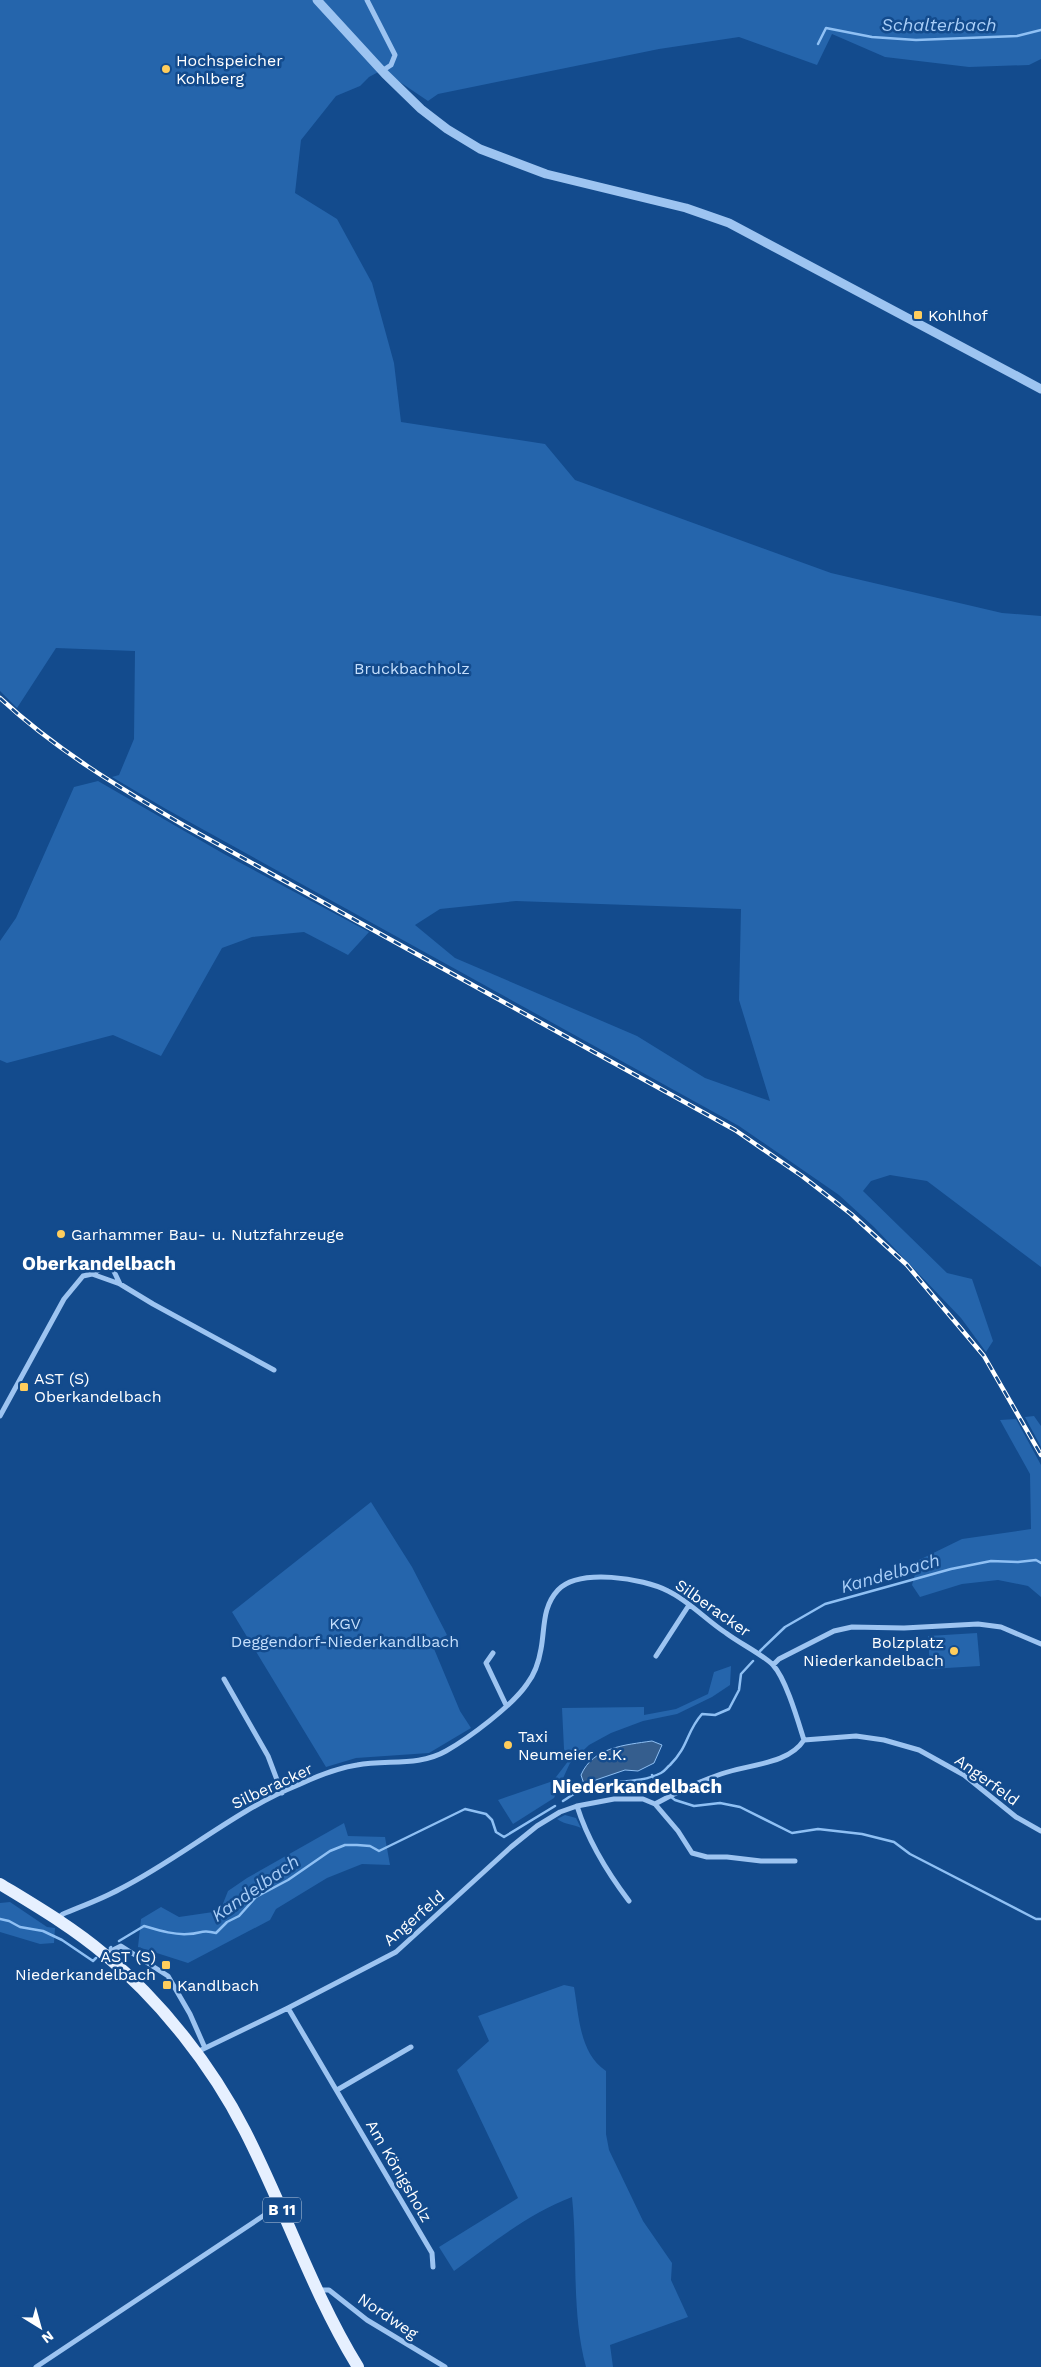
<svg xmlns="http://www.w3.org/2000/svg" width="1041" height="2367" viewBox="0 0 1041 2367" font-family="'Work Sans',sans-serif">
  <rect width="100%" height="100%" fill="#134b8d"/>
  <path fill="#2565ac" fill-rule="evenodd" d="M0 0H1041V59L1029 65 969 67 885 57 832 34 817 65 739 37 659 49 438 94 428 101 382 70 369 77 360 86 336 96 301 140 295 193 337 219 372 283 394 363 401 422 545 444 575 480 831 573 1002 613 1041 616V1267L927 1181 890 1175 871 1181 863 1191 947 1273 972 1279 993 1341 986 1352 961 1318 874 1227 839 1195 739 1126 166 809 112 777 119 775 134 739 135 651 56 648 17 708 0 691ZM516 901 741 909 739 1000 770 1101 705 1078 637 1036 455 958 415 925 440 909Z
    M98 781 224 854 369 932 348 955 304 932 252 937 222 948 161 1056 113 1035 7 1063 0 1060V941L16 918 74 787Z
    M1034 1416 1041 1426V1447L1025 1417Z
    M1016 1419 1041 1465V1597L1028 1586 998 1580 962 1584 920 1597 912 1585 919 1560 962 1539 1031 1529 1030 1474 1000 1420Z
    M371 1502 412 1567 447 1635 432 1644 460 1711 471 1728 429 1753 356 1758 326 1767 232 1612Z
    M977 1633 980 1666 930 1669 928 1636Z
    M731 1666 730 1685 712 1697 677 1714 643 1721 611 1733 589 1745 570 1763 554 1798 513 1824 498 1800 553 1781 569 1760 564 1749 562 1708 644 1707V1715L676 1709 708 1694 714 1672Z
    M565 1815 576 1818 581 1828C573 1824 566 1825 557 1819Z
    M344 1823 348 1836 385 1837 390 1865 362 1864 327 1878 276 1909 270 1920 188 1963 138 1947 141 1919 161 1907 179 1917 220 1911 228 1891 247 1878Z
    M10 1902 47 1927 55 1928 54 1943 40 1944 0 1932V1903Z
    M564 1985 574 1987C579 2015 579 2053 606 2071V2134L609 2150 643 2221 672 2263 671 2280 688 2317 610 2345 613 2367H586C571 2311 578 2254 572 2197 528 2214 492 2243 454 2271L439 2247 518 2198 457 2070 489 2041 478 2016Z"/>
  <path fill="#355e8e" stroke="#8fc0f4" d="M652 1741 662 1745 654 1763 638 1771 625 1770 584 1784 581 1775C593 1747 625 1745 652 1741Z"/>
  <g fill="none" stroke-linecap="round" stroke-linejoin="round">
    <path stroke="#8fc0f4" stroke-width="2.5" d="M818 44 826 28 872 37 916 40 1017 36 1041 30
      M760 1651 785 1627 825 1604 951 1569 991 1561 1018 1562 1036 1560 1041 1563
      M652 1775 661 1789 675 1800 694 1806 720 1803 740 1807 792 1833 818 1829 862 1834 894 1842 910 1854 1036 1919H1041
      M563 1801C571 1796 578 1790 587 1787 611 1779 638 1785 661 1773 665 1771 667 1767 670 1765 689 1746 686 1732 702 1714L715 1715 729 1709 739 1690 741 1674 753 1661
      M0 1919 9 1921 20 1927 43 1931 62 1940 93 1961 96 1958
      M119 1941 144 1926C158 1930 173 1935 188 1934 201 1934 201 1929 216 1933L227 1922 239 1916 256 1897 288 1880 330 1851 345 1845H357L370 1846 379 1851 465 1809 486 1814 492 1820 496 1832 504 1837 555 1806
      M110 1948 111 1947"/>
    <path stroke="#9dc4f1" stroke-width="5" d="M367 0 395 55 391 65 382 71
      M92 1274 110 1263 120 1284
      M0 1416 64 1299 83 1276 92 1274 120 1284 153 1304 274 1370
      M493 1653 486 1663 506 1705
      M656 1656 689 1605
      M773 1665 779 1659 834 1631 852 1627 904 1628 978 1624 1001 1627 1041 1644
      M224 1679 268 1756 282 1793
      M655 1804 678 1831 692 1853 707 1857H727L761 1861H795
      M577 1806C588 1841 607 1872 629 1901
      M57 1919 63 1914C82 1906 102 1899 120 1889 181 1858 234 1811 298 1785 315 1777 338 1768 357 1765 386 1759 418 1767 446 1751 469 1738 512 1706 527 1684 534 1675 539 1661 541 1649 545 1628 542 1607 558 1590 579 1568 643 1578 668 1591 689 1601 706 1620 726 1633 739 1643 762 1654 773 1665 786 1679 798 1721 804 1740
      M105 1954 121 1946 168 1976 190 2014 205 2048
      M288 2008 432 2253 433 2267
      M197 2052 288 2008 396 1952 511 1847 537 1826 560 1812 577 1806 614 1799H643L655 1804C677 1792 698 1782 721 1774 748 1764 788 1765 804 1740L856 1736 884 1740 919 1750 964 1775 1016 1817 1041 1831
      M337 2090 411 2047
      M319 2290H329L367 2320 445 2367
      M36 2367 266 2214 280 2207"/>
    <path stroke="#9dc4f1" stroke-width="9" d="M317 0 385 74 421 109 447 129 480 149 546 174 686 208 729 223 1041 389"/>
    <path stroke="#e6f0ff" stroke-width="12" d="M0 1884C36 1906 72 1927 104 1954 160 2000 212 2066 245 2131 285 2209 312 2292 358 2367"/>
    <defs>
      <path id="rail" d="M0 698C56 750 120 788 185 826L735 1130 802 1176 851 1214 907 1265 984 1356 1041 1455"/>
    </defs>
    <use href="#rail" stroke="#fff" stroke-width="4.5"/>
    <use href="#rail" stroke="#134b8d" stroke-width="2.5" stroke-dasharray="8" stroke-linecap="butt"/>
  </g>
  <g fill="#ffcd5c" stroke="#134b8d" stroke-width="2">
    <circle cx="166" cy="69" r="5"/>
    <rect x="913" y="310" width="10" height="10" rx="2.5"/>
    <circle cx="61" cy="1234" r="5"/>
    <rect x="19" y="1382" width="10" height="10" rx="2.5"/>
    <circle cx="954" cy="1651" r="5"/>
    <circle cx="508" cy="1745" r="5"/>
    <rect x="161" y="1960" width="10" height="10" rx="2.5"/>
    <rect x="162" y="1980" width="10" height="10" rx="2.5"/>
  </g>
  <g text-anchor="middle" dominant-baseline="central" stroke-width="5" stroke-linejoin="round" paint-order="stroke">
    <rect fill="#134b8d" stroke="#b8c9dd" stroke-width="1" x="263" y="2197.5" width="38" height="25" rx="4"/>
    <g font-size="15" font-weight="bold" fill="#fff">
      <text x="282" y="2210">B 11</text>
    </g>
    <g font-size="16" fill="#fff" stroke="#134b8d" text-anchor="start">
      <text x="176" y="60">Hochspeicher<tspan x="176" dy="18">Kohlberg</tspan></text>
      <text x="928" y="315">Kohlhof</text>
      <text x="71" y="1234">Garhammer Bau- u. Nutzfahrzeuge</text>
      <text x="34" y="1378">AST (S)<tspan x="34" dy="18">Oberkandelbach</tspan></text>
      <text x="944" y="1642" text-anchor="end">Bolzplatz<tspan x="944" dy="18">Niederkandelbach</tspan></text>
      <text x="518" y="1736">Taxi<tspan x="518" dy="18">Neumeier e.K.</tspan></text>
      <text x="156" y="1956" text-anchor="end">AST (S)<tspan x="156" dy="18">Niederkandelbach</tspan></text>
      <text x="177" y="1985">Kandlbach</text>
    </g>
    <g font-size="16" fill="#c4defc" stroke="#134b8d">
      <text x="412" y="668">Bruckbachholz</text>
      <text x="345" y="1623">KGV<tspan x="345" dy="18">Deggendorf-Niederkandlbach</tspan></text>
    </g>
    <g font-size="16" fill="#fff" stroke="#134b8d">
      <text transform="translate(713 1608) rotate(35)">Silberacker</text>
      <text transform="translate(987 1780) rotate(36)">Angerfeld</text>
      <text transform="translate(272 1786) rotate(-25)">Silberacker</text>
      <text transform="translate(414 1918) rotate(-41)">Angerfeld</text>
      <text transform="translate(399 2171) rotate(60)">Am Königsholz</text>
      <text transform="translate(388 2316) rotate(34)">Nordweg</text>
    </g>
    <g font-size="18" font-style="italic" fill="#a9cef8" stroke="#134b8d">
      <text x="939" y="24">Schalterbach</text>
      <text transform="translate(890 1573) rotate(-16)">Kandelbach</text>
      <text transform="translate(255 1888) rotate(-35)">Kandelbach</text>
    </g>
    <g font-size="19" font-weight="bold" fill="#fff" stroke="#134b8d">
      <text x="99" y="1263">Oberkandelbach</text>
      <text x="637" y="1786">Niederkandelbach</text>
    </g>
  </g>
  <g transform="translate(40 2327) rotate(143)" stroke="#134b8d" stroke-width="4" paint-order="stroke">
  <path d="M0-4L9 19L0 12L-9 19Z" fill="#ffffff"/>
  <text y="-8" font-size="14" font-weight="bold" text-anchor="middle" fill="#ffffff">N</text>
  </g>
</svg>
